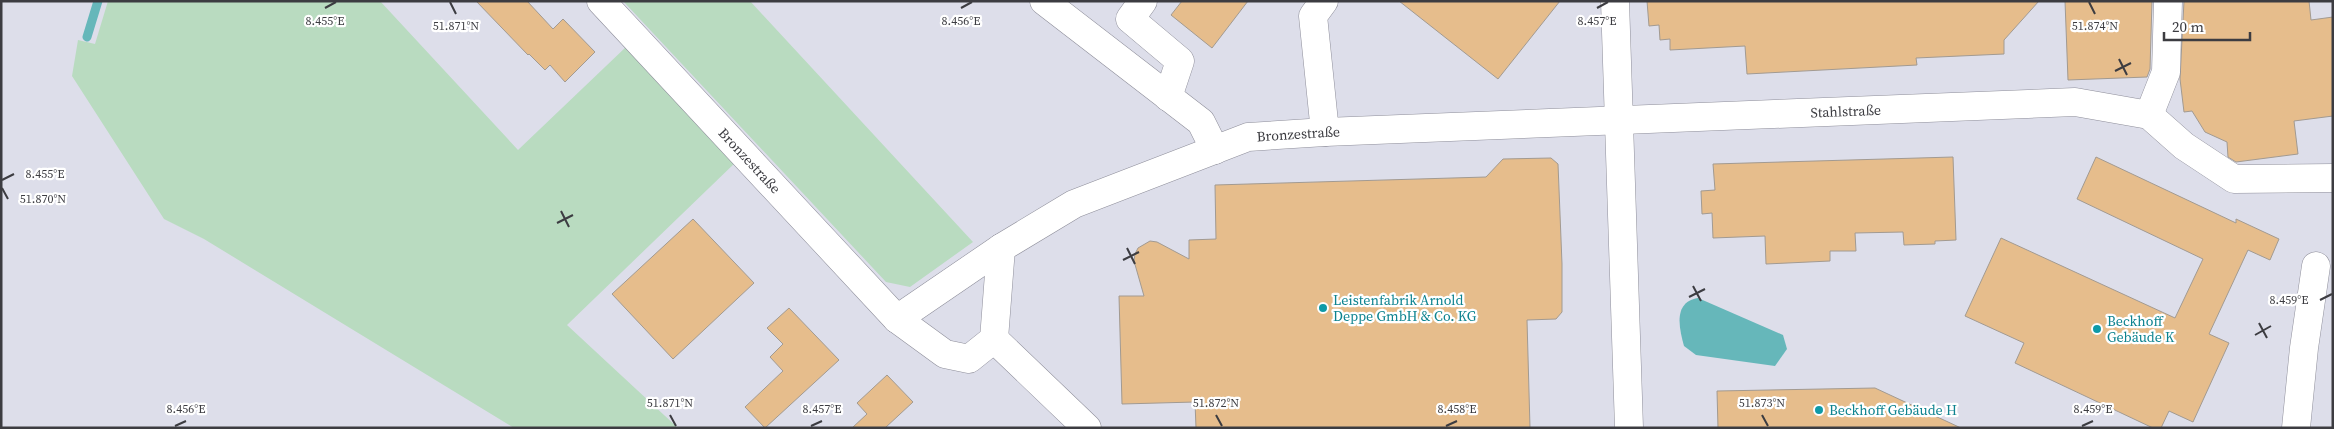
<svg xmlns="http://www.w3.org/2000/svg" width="2334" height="429" viewBox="0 0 2334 429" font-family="'Source Serif 4',serif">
  <rect width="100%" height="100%" fill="#dddeea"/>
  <path fill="#b9dbc0" d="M108 1H380L518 150 627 46 737 161 567 325 678 428H514L204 239 164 219 72 76 78 40 95 44Z
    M623 1H750L973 242 910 287 886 282Z"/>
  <path fill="#66b7ba" d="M1698 298 1783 335 1787 349 1775 366 1696 355 1684 346C1679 328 1673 302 1698 298Z"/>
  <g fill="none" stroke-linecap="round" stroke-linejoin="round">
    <path stroke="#66b7ba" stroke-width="9" d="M87 37 98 1"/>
  </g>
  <path fill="#e6bd8c" stroke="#a29a91" d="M476 1H527L553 29 563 19 595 52 565 82 550 65 545 70 529 54 528 55Z
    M1182 1H1248L1212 48 1171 15Z
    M1399 1H1560L1498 79Z
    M1647 1H2039L2004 40V54L1916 58 1917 65 1747 74 1745 46 1670 50V39L1660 40 1659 25 1649 26Z
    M2065 1H2152L2150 69 2147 77 2068 80Z
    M2184 1H2309L2311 20 2333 17V116L2294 121 2298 154 2236 162 2228 157 2227 142 2205 132 2192 111 2184 112 2180 79Z
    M1953 157 1956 240 1935 241V244L1904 245 1903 232 1855 233 1856 251H1830V261L1766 264 1765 236 1713 238 1712 213 1702 214 1701 191 1715 190 1713 164Z
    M2096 157 2236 223V219L2279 239 2270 260 2248 250 2209 334 2229 343 2193 422 2169 411 2161 428H2153L2015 363 2024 343 1965 316 2001 238 2175 318 2203 259 2077 199Z
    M1551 158 1558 164 1562 264V312L1556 319 1527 320 1530 428H1196L1195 402 1122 404 1119 296H1144L1134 261 1135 254 1138 248 1150 241 1157 242 1189 259V240L1216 239 1215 185 1486 177 1503 159Z
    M693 219 754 283 673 359 612 294Z
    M789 308 839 360 765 428 745 407 783 371 770 357 783 344 767 328Z
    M887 375 913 402 885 428H852L867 414 857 403Z
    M1875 388 1961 428H1718L1717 391Z"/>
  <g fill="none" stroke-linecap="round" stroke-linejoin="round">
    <defs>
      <g id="minor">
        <path id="s1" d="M601 1 897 319 945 354 969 359 994 339 1001 248"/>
        <path d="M1044 1 1201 122 1215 150"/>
        <path d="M1143 1 1130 19 1180 61 1168 97"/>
        <path d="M1324 1 1313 16 1325 132"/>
        <path d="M1615 1 1629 428"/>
        <path d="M2149 115 2166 72 2168 1"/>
        <path id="s2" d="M897 319 1001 248 1074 204 1248 137 1325 132 2075 102 2149 115 2184 146 2234 179 2333 178"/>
        <path d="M994 339 1087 428"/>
        <path d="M2296 428 2304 348 2316 266"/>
      </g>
    </defs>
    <use href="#minor" stroke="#8e8e9a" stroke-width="29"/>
    <use href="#minor" stroke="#fff" stroke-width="28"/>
  </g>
  <path fill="none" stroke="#3c3c41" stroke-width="2" d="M450 2 456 14M2089 2 2095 14M325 8 336 2M961 8 972 2M1597 8 1608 2M2119 59 2127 75M2115 71 2131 63M2 180 14 174M2 188 8 199M561 211 569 227M557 223 573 215M1127 248 1135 264M1123 260 1139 252M1693 286 1701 301M1689 297 1705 289M2320 300 2332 294M2259 323 2267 338M2255 335 2271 326M670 415 676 426M1216 415 1222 426M1762 415 1768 426M175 426 186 421M811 426 822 421M1446 426 1457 421M2082 426 2093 421"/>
  <g fill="#0f9aa8" stroke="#fff" stroke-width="2">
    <circle cx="1323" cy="308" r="5"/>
    <circle cx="2097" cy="329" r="5"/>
    <circle cx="1819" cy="410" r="5"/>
  </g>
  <g text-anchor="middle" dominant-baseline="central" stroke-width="4.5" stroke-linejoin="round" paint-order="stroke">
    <g font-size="14" fill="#3c3c41" stroke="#fff">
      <text stroke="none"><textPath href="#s2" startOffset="996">Stahlstraße</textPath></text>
      <text stroke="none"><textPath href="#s2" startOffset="448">Bronzestraße</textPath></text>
      <text stroke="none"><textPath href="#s1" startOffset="218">Bronzestraße</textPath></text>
    </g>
    <g font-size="14" fill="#0d838f" stroke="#fff" text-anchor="start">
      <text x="1333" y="300">Leistenfabrik Arnold<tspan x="1333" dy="16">Deppe GmbH &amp; Co. KG</tspan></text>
      <text x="2107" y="321">Beckhoff<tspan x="2107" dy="16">Gebäude K</tspan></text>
      <text x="1829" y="410">Beckhoff Gebäude H</text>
    </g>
  </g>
  <g font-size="12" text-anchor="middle" fill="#3c3c41" stroke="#fff" stroke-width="4.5" stroke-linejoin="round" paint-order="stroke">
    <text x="325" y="25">8.455°E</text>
    <text x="961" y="25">8.456°E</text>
    <text x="1597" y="25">8.457°E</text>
    <text x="456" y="30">51.871°N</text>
    <text x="2095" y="30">51.874°N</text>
    <text x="45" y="178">8.455°E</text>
    <text x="43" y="203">51.870°N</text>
    <text x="2289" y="304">8.459°E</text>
    <text x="670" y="407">51.871°N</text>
    <text x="1216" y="407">51.872°N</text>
    <text x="1762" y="407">51.873°N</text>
    <text x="186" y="413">8.456°E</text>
    <text x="822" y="413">8.457°E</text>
    <text x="1457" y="413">8.458°E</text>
    <text x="2093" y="413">8.459°E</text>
  </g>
  <rect width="2334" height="429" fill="none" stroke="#3c3c41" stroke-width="5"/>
  <path d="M2164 32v8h86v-8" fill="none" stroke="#3c3c41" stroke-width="2.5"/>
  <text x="2172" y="32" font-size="15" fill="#3c3c41" stroke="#ffffff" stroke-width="4" paint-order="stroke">20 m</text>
</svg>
